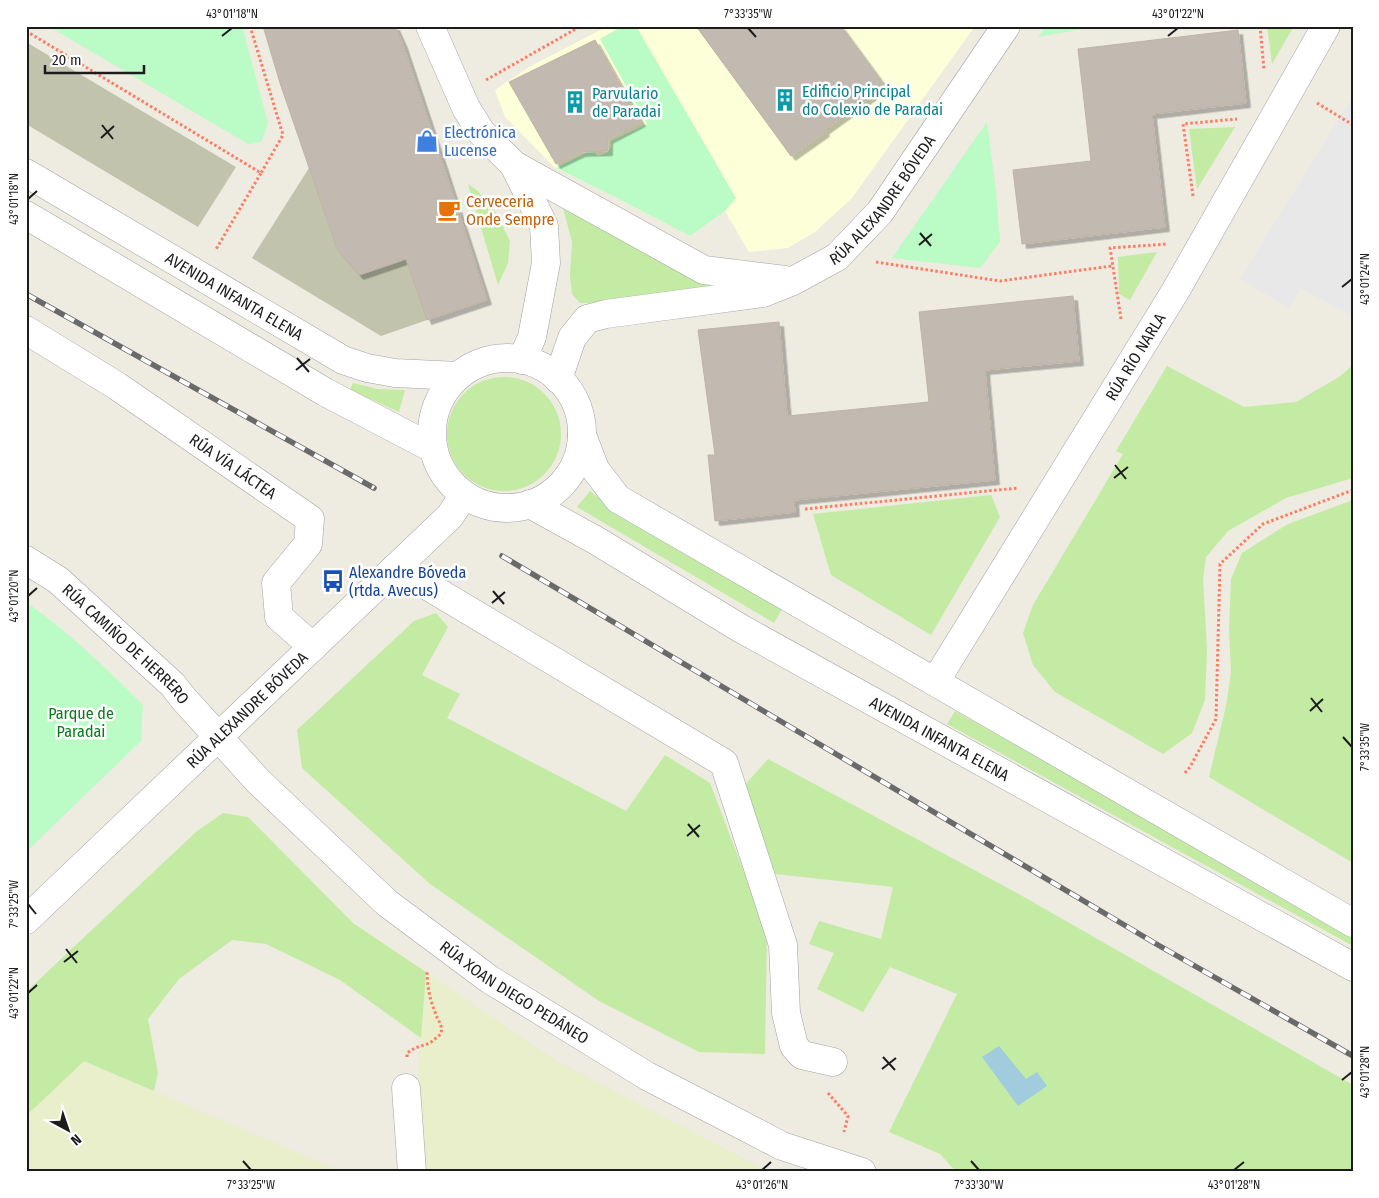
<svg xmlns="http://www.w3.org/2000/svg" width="1379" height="1198" viewBox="0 0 1379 1198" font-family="'Fira Sans Condensed',sans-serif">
  <defs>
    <filter id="shadow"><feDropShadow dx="4.5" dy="4.5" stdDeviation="0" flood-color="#0004"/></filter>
  </defs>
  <rect width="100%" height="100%" fill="#eeebe1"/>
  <path fill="#fdffd9" d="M608 26H975L852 198 815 232 788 248 749 252 725 211 690 236 609 194 555 168 505 117 495 90 529 67Z"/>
  <path fill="#c1c3ad" d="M26 42 236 167 198 227 26 124Z
    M309 168 337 249 360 275 406 259 427 320 381 336 252 258Z"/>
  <path fill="#e9eecb" d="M426 972 557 1061 770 1172H425L418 1073Z
    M84 1061 343 1172H26V1116Z"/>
  <path fill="#c3eba4" d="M1267 26H1294L1272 64Z
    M1235 127 1197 189 1189 129Z
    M468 184 478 191 496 213 510 241 508 263 498 285Z
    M562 204 722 285 729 289 592 303H580L572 294 570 275 572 242Z
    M1157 252 1130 300 1119 294 1118 257Z
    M1353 365V478L1286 498 1228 531 1206 557 1203 579 1207 649 1205 700 1192 733 1163 754 1055 692 1033 665 1023 633 1033 605 1123 454 1116 451 1167 366 1244 407 1296 402 1339 377Z
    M447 434a57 57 0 1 1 114 0a57 57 0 1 1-114 0Z
    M353 383 377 389 405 390 399 412 350 390Z
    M590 491 614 510 782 609 774 623 577 507Z
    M991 495 1000 517 931 635 831 575 813 514Z
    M1353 500V863L1209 777 1226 706 1231 673 1229 630 1231 579 1242 553 1288 524Z
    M436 613 448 627 422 675 460 694 447 718 626 811 665 755 710 783 767 932 765 1054 699 1052 599 1001 430 884 302 768 297 730 414 621Z
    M955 711 1353 934V946L947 724Z
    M768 759 1017 893 1353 1085V1172H956L940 1154 889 1132 957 994 890 967 863 1012 817 989 834 953 809 944 819 921 881 939 893 887 775 874 743 787Z
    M223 813 248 817 353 923 426 972 421 1038 340 980 266 944 232 940 179 979 148 1019 158 1073 154 1091 84 1061 26 1116V992L197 831Z"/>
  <path fill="#bbfbc5" d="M48 26H242L268 123 261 142 248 144Z
    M623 26H636L736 198 725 211 690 236 609 194 556 168 592 150 598 156 607 153 611 147V141L647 124 600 39Z
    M1047 26H1100L1038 37Z
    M987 122 996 191 1000 242 980 268 892 258Z
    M26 602C68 631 107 669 143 705L141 741 26 852Z"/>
  <path fill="#e8e8e8" d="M1353 96V316L1301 289 1289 308 1240 279Z"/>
  <path fill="#a0ccde" d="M999 1046 1026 1079 1037 1072 1047 1086 1018 1106 982 1057Z"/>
  <path fill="#c2bab1" stroke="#c0b2a3" filter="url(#shadow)" d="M263 26H395L403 44 445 170 487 300 427 320 406 259 359 275 337 249 280 83Z
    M696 26H841L885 86 824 130 825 132 791 156Z
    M1238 30 1246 103 1152 114 1165 227 1022 244 1013 170 1091 161 1078 49Z
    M595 40 641 122 608 139V151L581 152 556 164 509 82Z
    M1073 296 1079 361 985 370 995 480 794 500 795 512 715 521 708 455H715L698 330 779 322 787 416 929 402 919 312Z"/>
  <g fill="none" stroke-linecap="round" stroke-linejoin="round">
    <defs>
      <g id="minor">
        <path d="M430 26 466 108 481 132 514 165 704 270 785 280"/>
        <path d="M514 165 544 226 546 263 532 337 522 360"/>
        <path id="s1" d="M26 173 343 360 367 368 395 373 458 376"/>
        <path d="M26 215 325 392 432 448"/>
        <path id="s2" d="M26 330 117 386 310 519 308 544 276 583 279 617 313 647"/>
        <circle cx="507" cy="433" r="75"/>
        <path id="s3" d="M558 379 572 338 587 319 606 314 763 293 793 281 837 257 880 212 1006 26"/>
        <path d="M582 435 595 469 618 499 1353 923"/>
        <path id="s4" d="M530 504 597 541 740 628 1353 967"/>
        <path id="s5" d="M26 560 58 580 173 685 183 698 258 781 387 903 489 979 647 1076 738 1123 782 1146 862 1172"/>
        <path d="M396 567 724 763 783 945 786 1013 794 1046 802 1055 833 1062"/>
        <path id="s6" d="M935 682 1176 290 1326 26"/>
        <path id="s7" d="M26 920 450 516 464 495"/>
        <path d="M406 1088 412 1172"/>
      </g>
    </defs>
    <use href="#minor" stroke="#a3a3a3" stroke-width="29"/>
    <path stroke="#ff7c62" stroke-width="3" stroke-dasharray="2.5 2.5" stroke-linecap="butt" d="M250 26 283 135 261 173
      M1260 26 1264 70
      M26 31 261 173 215 251
      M486 80 581 26
      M1317 103 1353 125
      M1193 196 1183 124 1237 119
      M876 262 1000 281 1112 266
      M1121 319 1110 248 1167 244
      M805 509 1018 488
      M1185 773 1190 767 1216 719 1220 564 1263 524 1353 490
      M407 1057V1053L415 1048 430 1043 441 1034C443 1024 438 1022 435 1012 430 1000 427 985 427 972
      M828 1093 848 1116 844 1132"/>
    <use href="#minor" stroke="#fff" stroke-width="28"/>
    <defs>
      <path id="rail" d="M26 294 374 488
        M502 556 1158 945 1353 1056"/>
    </defs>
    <use href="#rail" stroke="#6a6a6a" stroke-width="5.5"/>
    <use href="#rail" stroke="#fff" stroke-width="4" stroke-dasharray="11" stroke-linecap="butt"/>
  </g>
  <path fill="none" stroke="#1c1c1c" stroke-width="2" d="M748 28 756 37M222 36 232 28M1168 36 1178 28M102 125 113 139M101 138 114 126M28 199 37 191M920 233 931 246M919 245 932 234M1342 287 1352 279M297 358 309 372M296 370 310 359M1115 465 1126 479M1114 478 1128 467M493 591 504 604M28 596 37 588M492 603 505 592M1311 698 1322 712M1310 711 1323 699M1343 737 1352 747M688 824 699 837M687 836 700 825M28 904 36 914M66 949 77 963M64 962 78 951M28 993 37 985M883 1057 895 1070M882 1069 896 1058M1342 1080 1352 1072M243 1161 251 1170M971 1161 979 1170M762 1170 771 1162M1234 1170 1244 1162"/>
  <defs>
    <symbol id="building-bare" viewBox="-9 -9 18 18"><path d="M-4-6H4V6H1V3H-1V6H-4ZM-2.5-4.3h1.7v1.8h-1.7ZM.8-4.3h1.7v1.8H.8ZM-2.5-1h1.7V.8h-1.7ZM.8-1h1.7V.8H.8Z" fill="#0f9aa8" stroke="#fff" stroke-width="2.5" paint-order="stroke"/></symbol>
    <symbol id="shop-bare" viewBox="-9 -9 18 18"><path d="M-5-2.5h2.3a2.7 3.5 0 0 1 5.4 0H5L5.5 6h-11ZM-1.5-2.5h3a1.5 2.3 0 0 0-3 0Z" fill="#3f7fe0" stroke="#fff" stroke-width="2.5" paint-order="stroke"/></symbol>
    <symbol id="cafe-bare" viewBox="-9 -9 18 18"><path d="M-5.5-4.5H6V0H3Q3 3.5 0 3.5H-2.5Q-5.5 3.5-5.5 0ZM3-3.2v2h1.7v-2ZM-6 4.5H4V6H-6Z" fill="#e8710a" stroke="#fff" stroke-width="2.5" paint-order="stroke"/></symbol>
    <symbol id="bus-bare" viewBox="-9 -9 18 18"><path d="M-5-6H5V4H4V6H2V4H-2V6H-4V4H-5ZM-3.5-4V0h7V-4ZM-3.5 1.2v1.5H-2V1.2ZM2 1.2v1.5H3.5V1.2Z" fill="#1a4fb4" stroke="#fff" stroke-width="2.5" paint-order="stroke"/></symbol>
  </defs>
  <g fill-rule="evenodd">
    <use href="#building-bare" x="769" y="84" width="32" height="32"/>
    <use href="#building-bare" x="559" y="86" width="32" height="32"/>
    <use href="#shop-bare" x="411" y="125" width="32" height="32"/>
    <use href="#cafe-bare" x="433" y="194" width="32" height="32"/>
    <use href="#bus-bare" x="317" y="565" width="32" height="32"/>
  </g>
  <g text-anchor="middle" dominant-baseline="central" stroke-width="5" stroke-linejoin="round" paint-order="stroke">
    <g font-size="16" fill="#0d838f" stroke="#fff" text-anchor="start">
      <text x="802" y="91">Edificio Principal<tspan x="802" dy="18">do Colexio de Paradai</tspan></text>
      <text x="592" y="93">Parvulario<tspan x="592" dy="18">de Paradai</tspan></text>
    </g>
    <g font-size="16" fill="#366cbe" stroke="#fff" text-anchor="start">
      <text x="444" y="132">Electrónica<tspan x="444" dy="18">Lucense</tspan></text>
    </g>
    <g font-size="16" fill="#1c1c1c" stroke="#fff">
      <text stroke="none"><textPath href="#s3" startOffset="401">RÚA ALEXANDRE BÓVEDA</textPath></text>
      <text stroke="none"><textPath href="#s1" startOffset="242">AVENIDA INFANTA ELENA</textPath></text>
      <text stroke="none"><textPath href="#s6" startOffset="382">RÚA RÍO NARLA</textPath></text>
      <text stroke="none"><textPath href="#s2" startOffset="248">RÚA VÍA LÁCTEA</textPath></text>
      <text stroke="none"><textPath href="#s5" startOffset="131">RÚA CAMIÑO DE HERRERO</textPath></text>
      <text stroke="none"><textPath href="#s7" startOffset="305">RÚA ALEXANDRE BÓVEDA</textPath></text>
      <text stroke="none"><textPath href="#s4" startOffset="472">AVENIDA INFANTA ELENA</textPath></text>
      <text stroke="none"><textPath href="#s5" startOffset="655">RÚA XOAN DIEGO PEDÁNEO</textPath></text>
    </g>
    <g font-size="16" fill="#c56008" stroke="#fff" text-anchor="start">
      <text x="466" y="201">Cerveceria<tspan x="466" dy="18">Onde Sempre</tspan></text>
    </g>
    <g font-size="16" fill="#164399" stroke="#fff" text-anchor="start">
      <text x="349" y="572">Alexandre Bóveda<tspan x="349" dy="18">(rtda. Avecus)</tspan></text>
    </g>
    <g font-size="16" fill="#077d19" stroke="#fff">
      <text x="81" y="713">Parque de<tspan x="81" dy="18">Paradai</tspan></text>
    </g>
  </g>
  <rect width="1379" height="1198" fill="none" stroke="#ffffff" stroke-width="55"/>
  <g transform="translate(68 1130) rotate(140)" stroke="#ffffff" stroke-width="4" paint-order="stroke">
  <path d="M0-4L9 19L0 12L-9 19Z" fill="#1c1c1c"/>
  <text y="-8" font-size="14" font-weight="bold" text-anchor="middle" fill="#1c1c1c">N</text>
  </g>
  <path d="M45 65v8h99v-8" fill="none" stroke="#1c1c1c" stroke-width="2.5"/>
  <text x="52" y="65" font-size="15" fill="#1c1c1c" stroke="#ffffff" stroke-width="4" paint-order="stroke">20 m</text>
  <rect x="28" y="28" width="1324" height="1142" fill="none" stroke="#1c1c1c" stroke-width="2"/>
  <g font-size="12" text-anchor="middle" fill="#1c1c1c">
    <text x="232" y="18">43°01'18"N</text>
    <text x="748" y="18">7°33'35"W</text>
    <text x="1178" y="18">43°01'22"N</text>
    <text transform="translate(14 199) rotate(-90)" y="4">43°01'18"N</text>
    <text transform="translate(1365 279) rotate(-90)" y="4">43°01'24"N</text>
    <text transform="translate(14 596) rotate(-90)" y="4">43°01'20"N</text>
    <text transform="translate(1365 747) rotate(-90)" y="4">7°33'35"W</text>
    <text transform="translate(14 904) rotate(-90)" y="4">7°33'25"W</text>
    <text transform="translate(14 993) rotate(-90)" y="4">43°01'22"N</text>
    <text transform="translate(1365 1072) rotate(-90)" y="4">43°01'28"N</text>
    <text x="251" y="1189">7°33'25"W</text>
    <text x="762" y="1189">43°01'26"N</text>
    <text x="979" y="1189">7°33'30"W</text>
    <text x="1234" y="1189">43°01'28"N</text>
  </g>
</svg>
